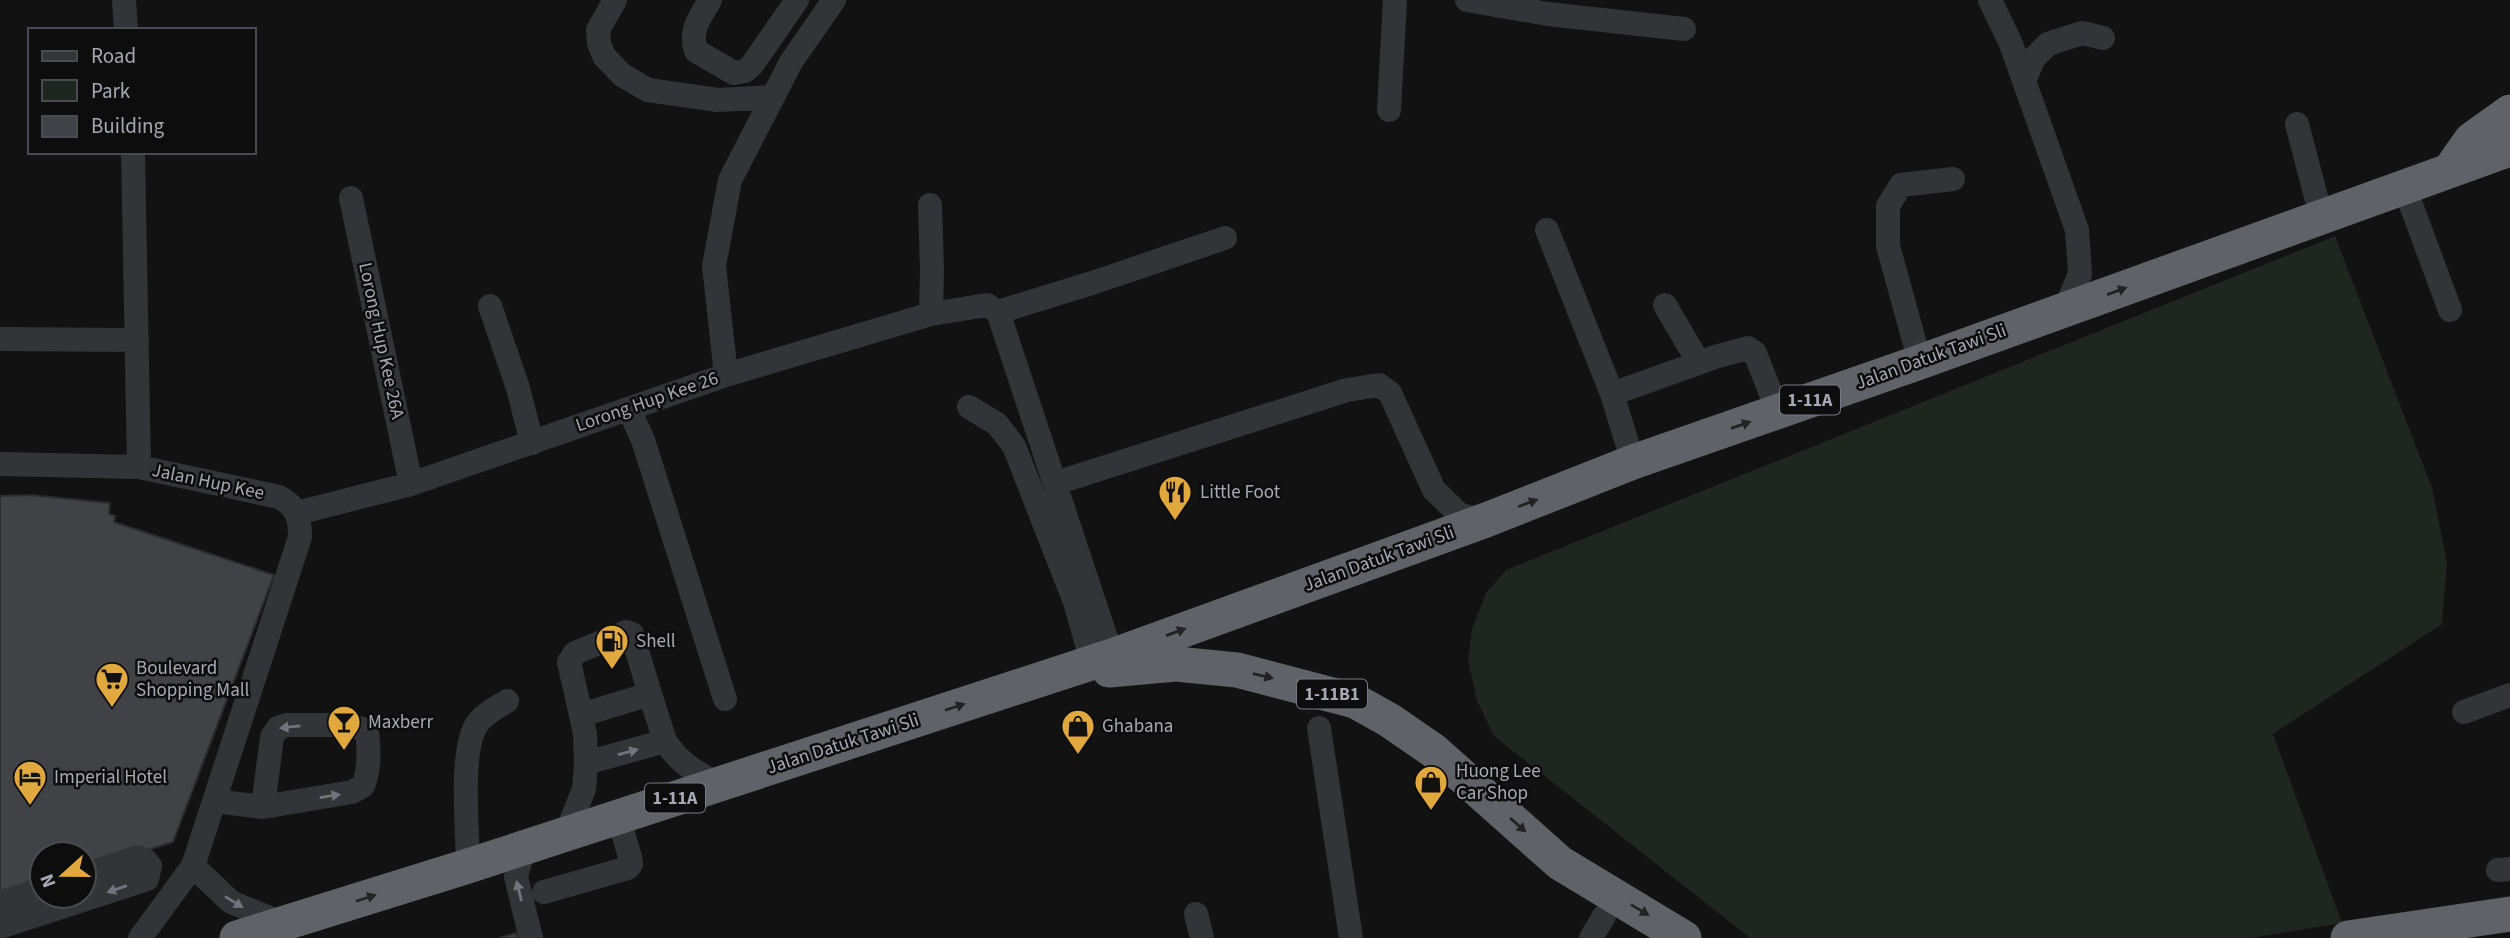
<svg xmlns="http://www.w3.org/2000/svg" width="2510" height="938" viewBox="0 0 2510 938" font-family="'Source Sans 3',sans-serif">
  <rect width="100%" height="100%" fill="#121213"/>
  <path fill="#1f261f" d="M2335 236 2432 488 2447 562 2442 624 2273 734 2342 923 2251 938H1750L1494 736 1477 701 1468 660 1472 629 1486 593 1506 570Z"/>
  <path fill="#414246" stroke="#2c2c2f" stroke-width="2" d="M30 495 110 503 109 514 115 516 114 522 274 575 173 842 84 870V854H42V884L0 897V496Z
    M516 933 518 938H499Z"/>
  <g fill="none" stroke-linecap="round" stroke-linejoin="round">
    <path stroke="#333438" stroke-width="24" d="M124 0 126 30
      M615 0 598 30 599 43 604 56 622 75 648 90 718 100 772 97
      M710 0C700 18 689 30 696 51L734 73 745 71 752 65 797 0
      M1467 0 1548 14 1684 29
      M1990 0 2011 44 2077 230 2080 274 2065 309
      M2024 81 2034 58 2048 44 2082 33 2103 38
      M1389 110 1395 0
      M2297 124 2321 216
      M133 152 139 467
      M2404 186 2450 310
      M351 198 411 484
      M930 205 932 269 931 314
      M1547 230 1612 394 1633 462
      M1665 305 1699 363
      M490 306 518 388 532 443
      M998 312 1112 656
      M998 312 1092 283 1225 238
      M0 339 137 340
      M1920 362 1888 246V206L1901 185 1953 179
      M726 375 714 266 730 180 791 62 834 0
      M1612 394 1718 356 1748 348 1755 353 1778 412
      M969 407 997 424 1014 446 1075 602 1092 662
      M629 409 643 440 725 699
      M0 464 139 467 279 497C297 507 300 517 300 537L193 866 140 938
      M1056 483 1347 390 1379 385 1390 393 1434 490 1460 515 1486 520
      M297 513 411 484 726 375 931 314 987 305 998 312
      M2464 712 2510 695
      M581 715 569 662 575 653 626 632 632 634 650 694
      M1319 728 1351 938
      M586 763 585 734 581 715 650 694 665 741
      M214 801 263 807 352 792 363 786C370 769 369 750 367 731L351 725H287L278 728 272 737 263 807
      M566 834 584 789 586 763 665 741C679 763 697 774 720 784
      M529 846 520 861 516 877 531 938
      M193 866 231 902 284 924
      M468 866C468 832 459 751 477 724 484 714 496 708 507 701
      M2498 870 2510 869
      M544 892 628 868 631 864 630 857 618 816
      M0 903 42 889
      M1196 914 1202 938
      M0 927 147 879 150 866 145 860 137 857 84 875
      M1591 938 1604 916"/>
    <path stroke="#606268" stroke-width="35" d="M2452 167 2471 140 2510 112
      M1109 670 1176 664 1237 670 1355 701 1389 720 1434 751 1560 863 1684 938
      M237 938 468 866 1112 656 1486 520 1633 462 1920 362 2510 149
      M2348 938 2510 914"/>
  </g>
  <defs><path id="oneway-solid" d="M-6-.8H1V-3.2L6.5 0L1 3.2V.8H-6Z" transform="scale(1.75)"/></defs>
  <g fill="#222224">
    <use href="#oneway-solid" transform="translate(2117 291) rotate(-20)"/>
    <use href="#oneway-solid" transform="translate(1741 425) rotate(-19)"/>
    <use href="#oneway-solid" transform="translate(1528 503) rotate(-21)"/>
    <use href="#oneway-solid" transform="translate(1176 632) rotate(-20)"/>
    <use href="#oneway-solid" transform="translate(1263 676) rotate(13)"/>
    <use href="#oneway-solid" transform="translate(955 707) rotate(-18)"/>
    <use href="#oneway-solid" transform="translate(1518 825) rotate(42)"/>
    <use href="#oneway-solid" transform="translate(366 898) rotate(-18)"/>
    <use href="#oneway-solid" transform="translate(1640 910) rotate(31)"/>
  </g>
  <g fill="#72747c">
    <use href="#oneway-solid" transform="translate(290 727) rotate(174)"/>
    <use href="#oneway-solid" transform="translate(628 752) rotate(-15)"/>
    <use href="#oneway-solid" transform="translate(330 796) rotate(-9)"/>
    <use href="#oneway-solid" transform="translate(117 889) rotate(161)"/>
    <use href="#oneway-solid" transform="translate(519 891) rotate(-104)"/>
    <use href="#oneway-solid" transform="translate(234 902) rotate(32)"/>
  </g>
  <defs>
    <symbol id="restaurant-pin" viewBox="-11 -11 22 30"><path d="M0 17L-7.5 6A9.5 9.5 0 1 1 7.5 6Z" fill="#e1a83d" stroke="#0d0d0e"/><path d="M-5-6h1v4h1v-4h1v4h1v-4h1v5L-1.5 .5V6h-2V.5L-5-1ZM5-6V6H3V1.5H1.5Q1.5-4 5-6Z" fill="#111"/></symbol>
    <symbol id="fuel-pin" viewBox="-11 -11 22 30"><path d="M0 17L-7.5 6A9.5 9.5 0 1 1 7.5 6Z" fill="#e1a83d" stroke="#0d0d0e"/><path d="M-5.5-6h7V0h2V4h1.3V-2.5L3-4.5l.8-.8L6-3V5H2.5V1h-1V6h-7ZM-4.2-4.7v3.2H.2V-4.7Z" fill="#111"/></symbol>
    <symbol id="supermarket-pin" viewBox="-11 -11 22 30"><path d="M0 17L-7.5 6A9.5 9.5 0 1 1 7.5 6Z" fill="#e1a83d" stroke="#0d0d0e"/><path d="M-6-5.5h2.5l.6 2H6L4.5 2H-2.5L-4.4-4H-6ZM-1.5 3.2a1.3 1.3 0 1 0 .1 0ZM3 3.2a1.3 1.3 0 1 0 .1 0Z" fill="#111"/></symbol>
    <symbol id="bar-pin" viewBox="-11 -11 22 30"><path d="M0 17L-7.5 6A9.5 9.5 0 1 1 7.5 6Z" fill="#e1a83d" stroke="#0d0d0e"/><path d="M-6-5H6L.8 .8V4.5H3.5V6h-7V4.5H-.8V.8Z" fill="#111"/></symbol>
    <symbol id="shop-pin" viewBox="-11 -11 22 30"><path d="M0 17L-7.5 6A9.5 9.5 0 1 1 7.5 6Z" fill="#e1a83d" stroke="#0d0d0e"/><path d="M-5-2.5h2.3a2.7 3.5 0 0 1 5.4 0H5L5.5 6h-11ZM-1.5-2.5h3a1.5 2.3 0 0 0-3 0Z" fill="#111"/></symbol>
    <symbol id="hotel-pin" viewBox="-11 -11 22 30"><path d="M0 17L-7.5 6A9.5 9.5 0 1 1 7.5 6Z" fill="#e1a83d" stroke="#0d0d0e"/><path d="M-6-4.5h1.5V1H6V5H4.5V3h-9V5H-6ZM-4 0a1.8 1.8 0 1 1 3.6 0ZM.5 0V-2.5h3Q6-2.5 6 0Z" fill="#111"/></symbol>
  </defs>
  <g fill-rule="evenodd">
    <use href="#restaurant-pin" x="1156" y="473" width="38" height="52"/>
    <use href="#fuel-pin" x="593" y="622" width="38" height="52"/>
    <use href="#supermarket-pin" x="93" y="660" width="38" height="52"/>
    <use href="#bar-pin" x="325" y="703" width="38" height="52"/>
    <use href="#shop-pin" x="1059" y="707" width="38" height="52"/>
    <use href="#hotel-pin" x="11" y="758" width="38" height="52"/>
    <use href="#shop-pin" x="1412" y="763" width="38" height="52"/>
  </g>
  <g text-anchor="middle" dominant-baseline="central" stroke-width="5" stroke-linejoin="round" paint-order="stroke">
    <g fill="#0d0d0e" stroke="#777a82" stroke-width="2">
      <rect x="1780" y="385.5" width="60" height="29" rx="5"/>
      <rect x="1297" y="679.5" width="70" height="29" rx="5"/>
      <rect x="645" y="783.5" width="60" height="29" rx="5"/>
    </g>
    <g font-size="18" font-weight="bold" fill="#a5a9b3">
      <text x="1810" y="400">1-11A</text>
      <text x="1332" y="694">1-11B1</text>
      <text x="675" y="798">1-11A</text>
    </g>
    <g font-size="19" fill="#a5a9b3" stroke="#0d0d0e">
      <text transform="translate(381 341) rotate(78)">Lorong Hup Kee 26A</text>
      <text transform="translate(1931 357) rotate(-20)">Jalan Datuk Tawi Sli</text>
      <text transform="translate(647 402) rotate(-19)">Lorong Hup Kee 26</text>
      <text transform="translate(208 482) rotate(12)">Jalan Hup Kee</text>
      <text transform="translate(1379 559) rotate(-20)">Jalan Datuk Tawi Sli</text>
      <text transform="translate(843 744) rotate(-18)">Jalan Datuk Tawi Sli</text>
    </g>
    <g font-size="19" fill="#a5a9b3" stroke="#0d0d0e" text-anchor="start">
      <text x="1200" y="492">Little Foot</text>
      <text x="636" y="641">Shell</text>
      <text x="136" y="668">Boulevard<tspan x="136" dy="22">Shopping Mall</tspan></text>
      <text x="368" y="722">Maxberr</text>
      <text x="1102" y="726">Ghabana</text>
      <text x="1456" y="771">Huong Lee<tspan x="1456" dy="22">Car Shop</tspan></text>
      <text x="54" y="777">Imperial Hotel</text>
    </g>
  </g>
  <rect x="28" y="28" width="228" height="126" fill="#0d0d0e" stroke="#4a4b50" stroke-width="2"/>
  <rect x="42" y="51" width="35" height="10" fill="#333438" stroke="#4a4b50" stroke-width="2"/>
  <text x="91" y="63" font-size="21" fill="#a5a9b3">Road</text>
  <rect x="42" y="80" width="35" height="21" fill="#1f261f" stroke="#4a4b50" stroke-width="2"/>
  <text x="91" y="98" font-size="21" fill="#a5a9b3">Park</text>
  <rect x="42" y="116" width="35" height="21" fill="#414246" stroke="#4a4b50" stroke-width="2"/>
  <text x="91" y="133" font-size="21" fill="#a5a9b3">Building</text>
  <g transform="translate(63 875) rotate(249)"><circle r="33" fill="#0d0d0e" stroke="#4a4b50" stroke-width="2"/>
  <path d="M0-5L12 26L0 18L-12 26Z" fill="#e1a83d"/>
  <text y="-10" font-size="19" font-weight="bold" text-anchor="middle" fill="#a5a9b3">N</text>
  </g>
</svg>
